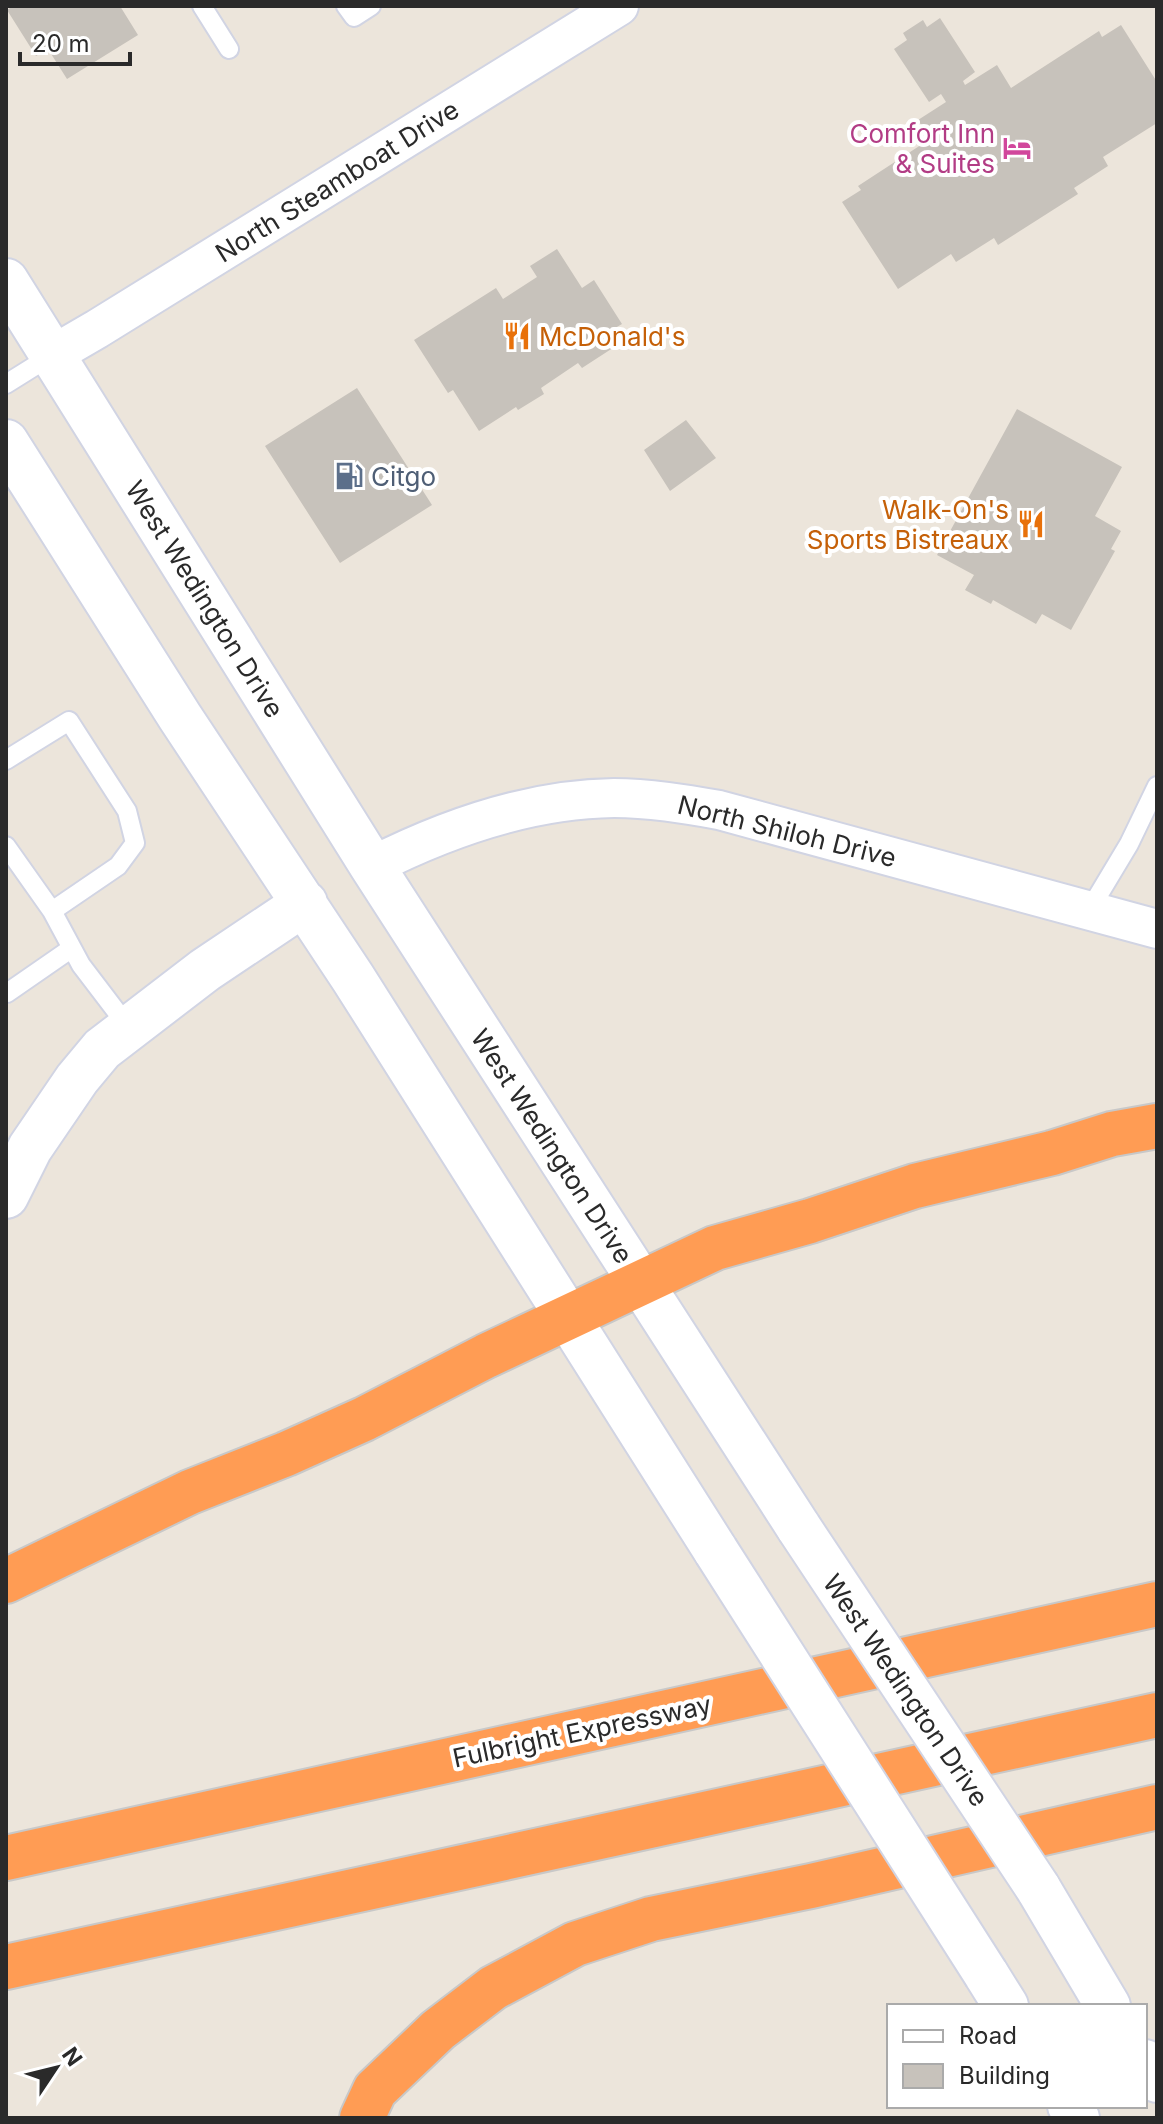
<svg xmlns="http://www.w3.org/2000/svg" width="1163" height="2124" viewBox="0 0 1163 2124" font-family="Inter,sans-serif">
  <rect width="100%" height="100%" fill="#ece5db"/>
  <path fill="#c7c2bb" d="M13 6H120L138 35 67 79 48 49 36 56 7 10Z
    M940 18 975 72 963 81 965 85 997 65 1011 88 1099 31 1102 37 1121 25 1157 82V123L1103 157 1108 166 1074 188 1078 194 998 245 994 238 956 262 951 254 898 289 842 202 861 190 858 186 930 139 918 120 946 102 941 94 929 102 894 49 907 40 903 33 923 20 927 27Z
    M557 249 582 288 594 280 622 324 610 331 619 344 582 368 578 363 541 388 544 394 518 410 516 407 479 431 453 390 448 393 414 340 496 288 503 299 537 277 530 266Z
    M357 388 432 505 340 563 265 446Z
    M1017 409 1122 467 1095 516 1121 531 1111 549 1115 551 1071 630 1042 614 1036 624 993 600 991 604 965 590 974 575 937 555Z
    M686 420 716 458 670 491 644 450Z"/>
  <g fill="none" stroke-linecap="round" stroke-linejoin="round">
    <defs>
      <path id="lane" d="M202 6 229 49
        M346 6 354 17 371 6
        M6 384 54 354
        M6 760 69 721 127 811 135 843 118 866 52 911
        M6 846 52 911 81 965 129 1028
        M1090 909 1129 844 1157 786
        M7 993 72 948"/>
      <path id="street" d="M54 354 97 329 619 6
        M372 866C447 828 529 799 614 798 649 798 685 804 719 810L1157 929"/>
      <path id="secondary" d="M6 281 372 866 799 1528
        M6 442 180 717 353 978 716 1551
        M6 1196 30 1148 77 1079 102 1049 205 970 305 903
        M1038 1888 1108 2006
        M986 1974 1006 2006
        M1145 2062 1157 2080
        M1070 2106 1077 2118"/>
      <path id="highway" d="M6 1581 190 1492 286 1454 364 1419 486 1356 715 1248 810 1221 915 1186 1052 1153 1112 1134 1157 1126
        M6 1858 1157 1604
        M6 1967 1157 1715
        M362 2118 375 2090 438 2030 493 1988 575 1944 651 1919 811 1886 1157 1807"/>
    </defs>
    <use href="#lane" stroke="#d1d4e3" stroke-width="22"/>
    <use href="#street" stroke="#d1d4e3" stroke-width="42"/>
    <use href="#secondary" stroke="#d1d4e3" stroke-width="48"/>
    <use href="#highway" stroke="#c8c8c8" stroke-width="48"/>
    <use href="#lane" stroke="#fff" stroke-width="18"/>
    <use href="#street" stroke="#fff" stroke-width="38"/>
    <use href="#secondary" stroke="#fff" stroke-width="44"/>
    <use href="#highway" stroke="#ff9c54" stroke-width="44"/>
    <defs>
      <path id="secondary-bridge" d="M799 1528 1038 1888
        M716 1551 986 1974"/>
    </defs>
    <use href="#secondary-bridge" stroke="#d1d4e3" stroke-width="48" stroke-linecap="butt"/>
    <use href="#secondary-bridge" stroke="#fff" stroke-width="44"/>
  </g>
  <defs>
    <symbol id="hotel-bare" viewBox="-9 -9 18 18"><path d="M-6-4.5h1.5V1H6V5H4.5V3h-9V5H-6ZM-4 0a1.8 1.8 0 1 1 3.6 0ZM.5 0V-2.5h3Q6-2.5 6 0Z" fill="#d1479c" stroke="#fff" stroke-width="2.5" paint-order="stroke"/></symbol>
    <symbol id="restaurant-bare" viewBox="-9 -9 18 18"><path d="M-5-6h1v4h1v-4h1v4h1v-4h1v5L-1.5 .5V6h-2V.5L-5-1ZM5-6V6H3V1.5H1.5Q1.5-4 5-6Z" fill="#e8710a" stroke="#fff" stroke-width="2.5" paint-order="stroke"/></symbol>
    <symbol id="fuel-bare" viewBox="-9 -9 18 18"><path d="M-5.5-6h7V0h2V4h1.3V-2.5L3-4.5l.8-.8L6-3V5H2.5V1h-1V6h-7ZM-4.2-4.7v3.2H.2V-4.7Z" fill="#5c6f8a" stroke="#fff" stroke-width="2.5" paint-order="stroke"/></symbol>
  </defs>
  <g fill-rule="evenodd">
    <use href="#hotel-bare" x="997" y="128" width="40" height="40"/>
    <use href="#restaurant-bare" x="497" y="316" width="40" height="40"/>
    <use href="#fuel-bare" x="329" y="456" width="40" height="40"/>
    <use href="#restaurant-bare" x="1011" y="504" width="40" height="40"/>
  </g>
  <g text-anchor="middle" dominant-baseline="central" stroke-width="8" stroke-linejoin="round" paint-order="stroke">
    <g font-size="26" fill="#b23c85" stroke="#fff" text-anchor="end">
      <text x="995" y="133">Comfort Inn<tspan x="995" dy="30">&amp; Suites</tspan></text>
    </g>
    <g font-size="26" fill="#2a2a2a" stroke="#fff">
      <text transform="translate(337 181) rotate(-32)">North Steamboat Drive</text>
      <text transform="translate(205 599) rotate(58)">West Wedington Drive</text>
      <text transform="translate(787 831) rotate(14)">North Shiloh Drive</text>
      <text transform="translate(552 1146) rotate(57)">West Wedington Drive</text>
      <text transform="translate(906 1690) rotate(56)">West Wedington Drive</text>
      <text transform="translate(582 1731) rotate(-12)">Fulbright Expressway</text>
    </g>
    <g font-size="26" fill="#c56008" stroke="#fff" text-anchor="start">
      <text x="539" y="336">McDonald's</text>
      <text x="1009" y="509" text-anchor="end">Walk-On's<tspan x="1009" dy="30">Sports Bistreaux</tspan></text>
    </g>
    <g font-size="26" fill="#4e5e75" stroke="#fff" text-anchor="start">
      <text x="371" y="476">Citgo</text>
    </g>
  </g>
  <rect width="1163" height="2124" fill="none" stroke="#2a2a2a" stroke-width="16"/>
  <rect x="887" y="2004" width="260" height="104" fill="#ffffff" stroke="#aaaaaa" stroke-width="2"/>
  <rect x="903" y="2030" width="40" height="12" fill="#ffffff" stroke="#aaaaaa" stroke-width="2"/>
  <text x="959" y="2044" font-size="24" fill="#2a2a2a">Road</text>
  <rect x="903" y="2064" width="40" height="24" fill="#c7c2bb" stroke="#aaaaaa" stroke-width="2"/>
  <text x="959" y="2084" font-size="24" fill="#2a2a2a">Building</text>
  <g transform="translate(56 2068) rotate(55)" stroke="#ffffff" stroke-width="6" paint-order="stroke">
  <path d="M0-6L14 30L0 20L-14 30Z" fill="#2a2a2a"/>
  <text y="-12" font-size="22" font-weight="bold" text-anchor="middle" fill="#2a2a2a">N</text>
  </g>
  <path d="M20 52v12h110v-12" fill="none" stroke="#2a2a2a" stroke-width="4"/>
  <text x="32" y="52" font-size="24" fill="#2a2a2a" stroke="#ffffff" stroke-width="6" paint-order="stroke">20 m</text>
</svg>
